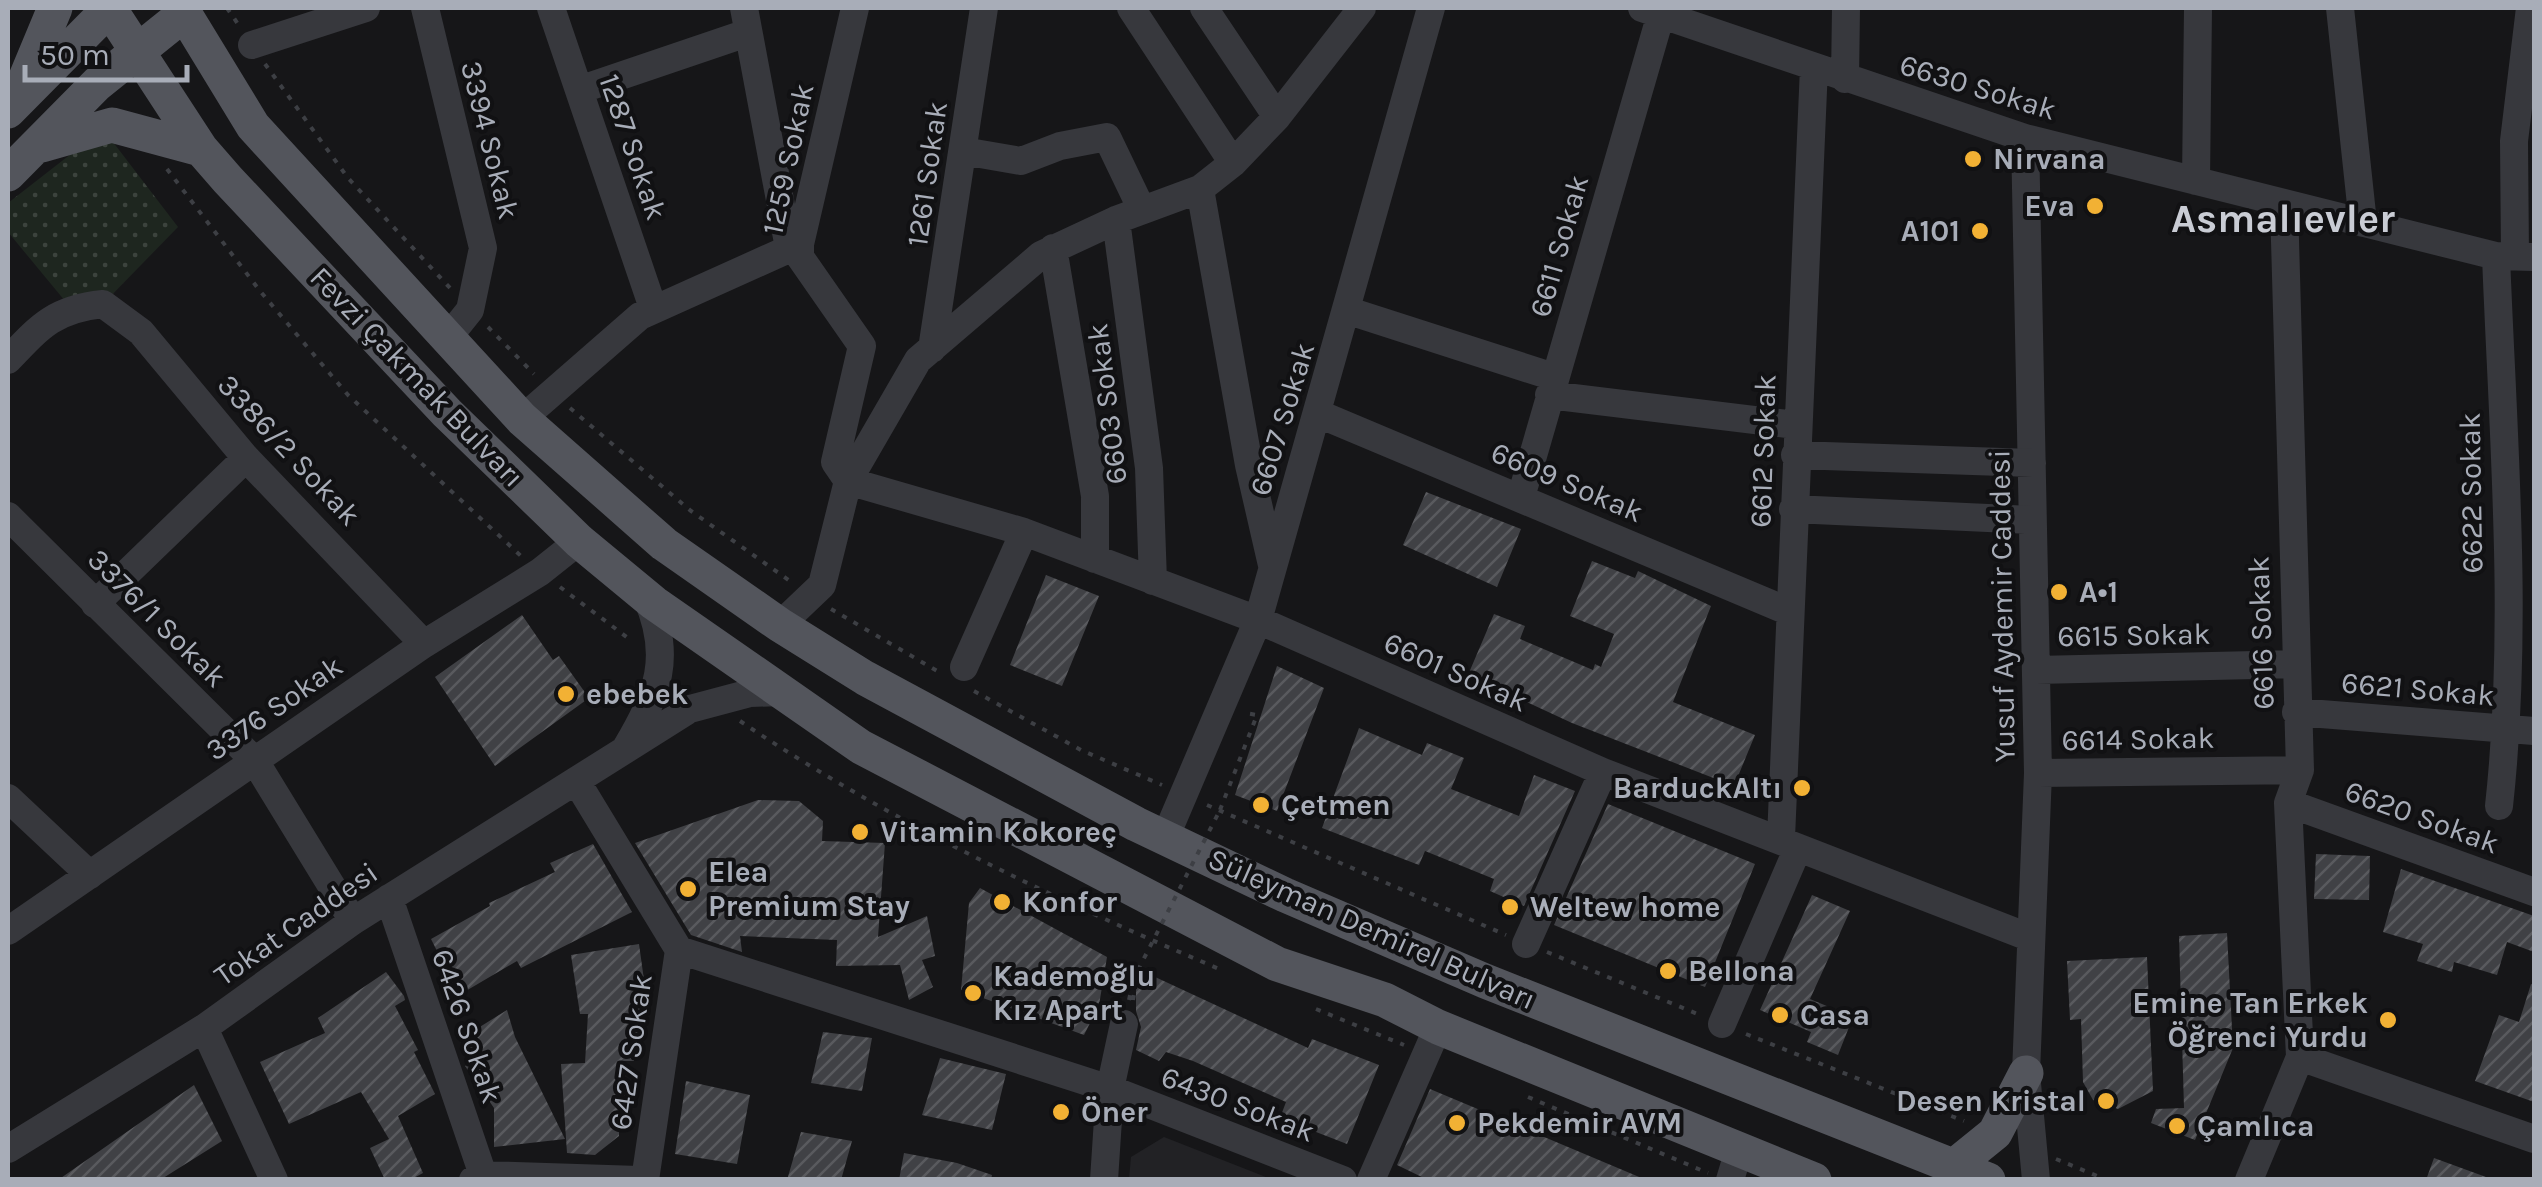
<svg xmlns="http://www.w3.org/2000/svg" width="2542" height="1187" viewBox="0 0 2542 1187" font-family="Karla,sans-serif">
  <defs>
    <pattern id="grass-dots" width="8" height="8" patternUnits="userSpaceOnUse" patternTransform="scale(2.5)"><rect width="8" height="8" fill="#1e261f"/><path d="M2 2h.1M6 6h.1" fill="none" stroke="#3c433d" stroke-width="1.8" stroke-linecap="round"/></pattern>
    <pattern id="building-hatch" width="6" height="6" patternUnits="userSpaceOnUse" patternTransform="scale(2.5)"><rect width="6" height="6" fill="#404145"/><path d="M-1 1l2-2M0 6l6-6M5 7l2-2" fill="none" stroke="#595a5e"/></pattern>
  </defs>
  <rect width="100%" height="100%" fill="#161618"/>
  <path fill="#222225" d="M1164 1137 1271 1179H1129L1131 1157Z"/>
  <path fill="url(#grass-dots)" d="M103 129 178 227 103 304 70 307 8 232V203Z"/>
  <path fill="url(#building-hatch)" d="M1426 492 1521 529 1497 587 1403 545Z
    M1592 561 1635 578 1638 571 1711 606 1673 702 1755 735 1734 786 1572 723 1468 675 1494 614 1525 626 1520 639 1593 670 1595 664 1601 667 1614 634 1570 616Z
    M1046 575 1099 596 1062 686 1010 665Z
    M522 615 553 660 559 656 589 698 495 766 435 677Z
    M1277 666 1324 688 1277 811 1235 795Z
    M1359 728 1422 755 1427 743 1464 758 1451 789 1519 816 1534 775 1575 791 1524 906 1490 891 1494 879 1425 851 1419 865 1322 828Z
    M758 800 799 801 823 821 822 841 885 843 878 937 927 916 935 956 922 960 933 987 909 1000 900 965 836 966 837 940 740 936 742 952 691 935 635 843Z
    M1608 804 1755 864 1705 987 1554 925Z
    M593 844 632 912 521 968 517 961 459 995 431 939 490 906 489 903 555 872 550 863Z
    M2316 854 2370 856 2369 900 2314 899Z
    M2401 869 2534 916V952L2507 942 2497 975 2454 962 2452 972 2417 961 2423 944 2383 932Z
    M980 888 1107 957 1099 1005 1084 1035 961 990 969 903Z
    M1812 895 1850 911 1810 999 1853 1017 1838 1055 1807 1042 1811 1032 1760 1010Z
    M2227 933 2233 1048 2195 1140 2151 1123 2156 1109 2184 1108 2179 936Z
    M639 944 644 980 634 1061H620L626 1097 619 1098V1136L595 1155 567 1153 561 1064 585 1063 588 1014H580L571 955Z
    M2147 957 2153 1091 2118 1109 2093 1100 2083 1082 2081 1019 2070 1020 2067 961Z
    M386 972 404 996 405 1000 395 1006 418 1050 414 1052 435 1094 398 1116 423 1173 410 1180H385L370 1148 389 1139 361 1092 289 1124 260 1062 325 1033 318 1018Z
    M1153 976 1308 1048 1312 1039 1379 1065 1347 1144 1280 1118 1286 1102 1193 1061 1166 1052 1159 1061 1136 1050 1141 1027 1136 1011V983Z
    M2531 984 2534 985V1102L2475 1081 2499 1015 2519 1022Z
    M507 1010 515 1037 565 1139 494 1147V1108L465 1066 477 1061 462 1038Z
    M823 1032 872 1038 862 1091 811 1083Z
    M940 1058 1006 1074 992 1130 922 1115Z
    M686 1081 750 1095 737 1164 675 1154Z
    M194 1085 222 1141 160 1180H58Z
    M1430 1089 1644 1179V1180H1428L1397 1165Z
    M801 1132 852 1141 841 1180H787Z
    M904 1153 957 1163 992 1175 991 1180H899Z
    M2434 1158 2486 1177V1180H2426Z"/>
  <g fill="none" stroke-linecap="round" stroke-linejoin="round">
    <path stroke="#3d3f44" stroke-width="4" stroke-dasharray="5 8" stroke-linecap="butt" d="M227 8 240 27
      M265 64 348 178 450 288
      M167 169 260 291 348 395 521 556
      M488 327 534 374
      M570 408 691 511 790 581
      M560 587 632 641
      M831 609 939 672
      M974 691 1081 750 1162 785
      M740 721C892 823 1056 900 1224 971
      M1207 805 1506 935
      M1220 810 1257 715 1245 713
      M1547 952 1700 1015
      M1129 1000 1134 976
      M1133 1000 1138 970
      M1316 1009 1404 1045
      M1746 1034 1964 1121
      M1528 1097 1708 1173
      M2056 1159 2107 1180"/>
    <path stroke="#37383d" stroke-width="28" d="M425 8 483 248 470 310 446 340
      M551 8 653 308
      M744 8 789 248
      M855 8 800 244V257L862 346 835 462 848 481 1024 532 1258 620 1603 772 2031 938
      M1131 8 1233 163
      M1204 8 1277 117
      M1642 8 2025 138 2496 256 2534 257
      M2340 8 2363 223
      M252 45 366 8
      M1845 79 1846 8
      M579 90 747 33
      M2025 138 2038 773 2026 1073 2036 1180
      M963 151 1021 161 1060 146 1107 137 1142 210
      M2196 181 2198 8
      M1200 189 1249 465 1272 565
      M1116 220 1149 468 1153 581
      M1053 248 1095 496V559
      M2496 256C2503 438 2519 624 2499 806
      M2515 256 2514 141 2530 8
      M1349 311 1554 377
      M932 349 984 8
      M8 360C40 326 55 309 103 304L141 332 246 458 424 644
      M1549 395 1796 425
      M1319 414 1790 612
      M522 419 640 316 800 244
      M1795 455 2032 463
      M1521 497 1661 14
      M1793 509 2031 520
      M8 516 255 761 353 921
      M95 604 246 458
      M780 625 822 585 848 481 918 360 1041 255 1116 220 1200 189 1233 163 1277 117 1362 8
      M964 667 1024 532
      M2036 670 2294 664
      M2296 712 2534 731
      M626 748C658 694 673 656 646 596
      M2038 773 2300 770
      M577 782 679 950 645 1180
      M8 798 90 875
      M2288 803 2534 892
      M1165 838 1258 620 1431 8
      M1781 838 1814 67
      M389 898 483 1175
      M8 931 424 644 540 572 579 541
      M1526 944 1603 772
      M679 950 1110 1089 1343 1180
      M1722 1024 1797 850
      M204 1028 274 1180
      M2300 1057 2534 1139
      M8 1149 204 1028 353 921 690 709 750 693 782 692
      M473 1180 483 1175 639 1180
      M1104 1180 1110 1089 1124 1024
      M1371 1180 1438 1027
      M1730 1180 1739 1150
      M2249 1180 2300 1057 2288 803 2300 770 2284 205"/>
    <path stroke="#53555c" stroke-width="35" d="M109 8 201 149 228 180 447 413 579 541 654 603 861 747 1277 964 1385 1000 1438 1027 1814 1180
      M181 8 253 126 522 419 664 544 780 625 865 678 1136 824 1285 895 1485 981 1988 1180
      M25 80 55 8
      M8 111 110 8
      M42 145 112 125 201 149
      M8 174 97 84 184 14
      M1953 1167 1995 1133 2026 1073"/>
    <path stroke="#3d3f44" stroke-width="4" stroke-dasharray="5 8" stroke-linecap="butt" d="M1138 970 1220 810"/>
  </g>
  <g fill="#f2b134" stroke="#111113" stroke-width="4">
    <circle cx="1973" cy="159" r="10"/>
    <circle cx="2095" cy="206" r="10"/>
    <circle cx="1980" cy="231" r="10"/>
    <circle cx="2059" cy="592" r="10"/>
    <circle cx="566" cy="694" r="10"/>
    <circle cx="1802" cy="788" r="10"/>
    <circle cx="1261" cy="805" r="10"/>
    <circle cx="860" cy="832" r="10"/>
    <circle cx="688" cy="889" r="10"/>
    <circle cx="1002" cy="902" r="10"/>
    <circle cx="1510" cy="907" r="10"/>
    <circle cx="1668" cy="971" r="10"/>
    <circle cx="973" cy="993" r="10"/>
    <circle cx="1780" cy="1015" r="10"/>
    <circle cx="2388" cy="1020" r="10"/>
    <circle cx="2106" cy="1101" r="10"/>
    <circle cx="1061" cy="1112" r="10"/>
    <circle cx="1457" cy="1123" r="10"/>
    <circle cx="2177" cy="1126" r="10"/>
  </g>
  <g text-anchor="middle" dominant-baseline="central" stroke-width="8" stroke-linejoin="round" paint-order="stroke">
    <g font-size="30" fill="#a8adb8" stroke="#111113">
      <text transform="translate(1978 87) rotate(17)">6630 Sokak</text>
      <text transform="translate(490 140) rotate(76)">3394 Sokak</text>
      <text transform="translate(633 147) rotate(71)">1287 Sokak</text>
      <text transform="translate(788 159) rotate(-78)">1259 Sokak</text>
      <text transform="translate(927 174) rotate(-82)">1261 Sokak</text>
      <text transform="translate(1559 246) rotate(-74)">6611 Sokak</text>
      <text transform="translate(417 377) rotate(46)">Fevzi Çakmak Bulvarı</text>
      <text transform="translate(1107 404) rotate(-97)">6603 Sokak</text>
      <text transform="translate(1282 419) rotate(-73)">6607 Sokak</text>
      <text transform="translate(289 450) rotate(47)">3386/2 Sokak</text>
      <text transform="translate(1763 451) rotate(-88)">6612 Sokak</text>
      <text transform="translate(1567 482) rotate(23)">6609 Sokak</text>
      <text transform="translate(2471 493) rotate(-91)">6622 Sokak</text>
      <text transform="translate(2002 606) rotate(-91)">Yusuf Aydemir Caddesi</text>
      <text transform="translate(157 618) rotate(45)">3376/1 Sokak</text>
      <text transform="translate(2261 633) rotate(-92)">6616 Sokak</text>
      <text transform="translate(2134 635) rotate(-1)">6615 Sokak</text>
      <text transform="translate(1456 672) rotate(24)">6601 Sokak</text>
      <text transform="translate(2418 689) rotate(5)">6621 Sokak</text>
      <text transform="translate(274 708) rotate(-35)">3376 Sokak</text>
      <text transform="translate(2138 739) rotate(-1)">6614 Sokak</text>
      <text transform="translate(2422 817) rotate(20)">6620 Sokak</text>
      <text transform="translate(296 924) rotate(-35)">Tokat Caddesi</text>
      <text transform="translate(1372 929) rotate(24)">Süleyman Demirel Bulvarı</text>
      <text transform="translate(467 1026) rotate(71)">6426 Sokak</text>
      <text transform="translate(631 1052) rotate(-82)">6427 Sokak</text>
      <text transform="translate(1238 1104) rotate(21)">6430 Sokak</text>
    </g>
    <g font-size="30" font-weight="bold" fill="#a8adb8" stroke="#111113" text-anchor="start">
      <text x="1993" y="159">Nirvana</text>
      <text x="2075" y="206" text-anchor="end">Eva</text>
      <text x="1960" y="231" text-anchor="end">A101</text>
      <text x="2079" y="592">A•1</text>
      <text x="586" y="694">ebebek</text>
      <text x="1782" y="788" text-anchor="end">BarduckAltı</text>
      <text x="1281" y="805">Çetmen</text>
      <text x="880" y="832">Vitamin Kokoreç</text>
      <text x="708" y="872">Elea<tspan x="708" dy="34">Premium Stay</tspan></text>
      <text x="1022" y="902">Konfor</text>
      <text x="1530" y="907">Weltew home</text>
      <text x="1688" y="971">Bellona</text>
      <text x="993" y="976">Kademoğlu<tspan x="993" dy="34">Kız Apart</tspan></text>
      <text x="2368" y="1003" text-anchor="end">Emine Tan Erkek<tspan x="2368" dy="34">Öğrenci Yurdu</tspan></text>
      <text x="1800" y="1015">Casa</text>
      <text x="2086" y="1101" text-anchor="end">Desen Kristal</text>
      <text x="1081" y="1112">Öner</text>
      <text x="1477" y="1123">Pekdemir AVM</text>
      <text x="2197" y="1126">Çamlıca</text>
    </g>
    <g font-size="40" font-weight="bold" fill="#c9ccd4" stroke="#111113">
      <text x="2283" y="218">Asmalıevler</text>
    </g>
  </g>
  <rect width="2542" height="1187" fill="none" stroke="#a8adb8" stroke-width="20"/>
  <path d="M25 65v15h162v-15" fill="none" stroke="#a8adb8" stroke-width="5"/>
  <text x="40" y="65" font-size="30" fill="#a8adb8" stroke="#111113" stroke-width="8" paint-order="stroke">50 m</text>
</svg>
